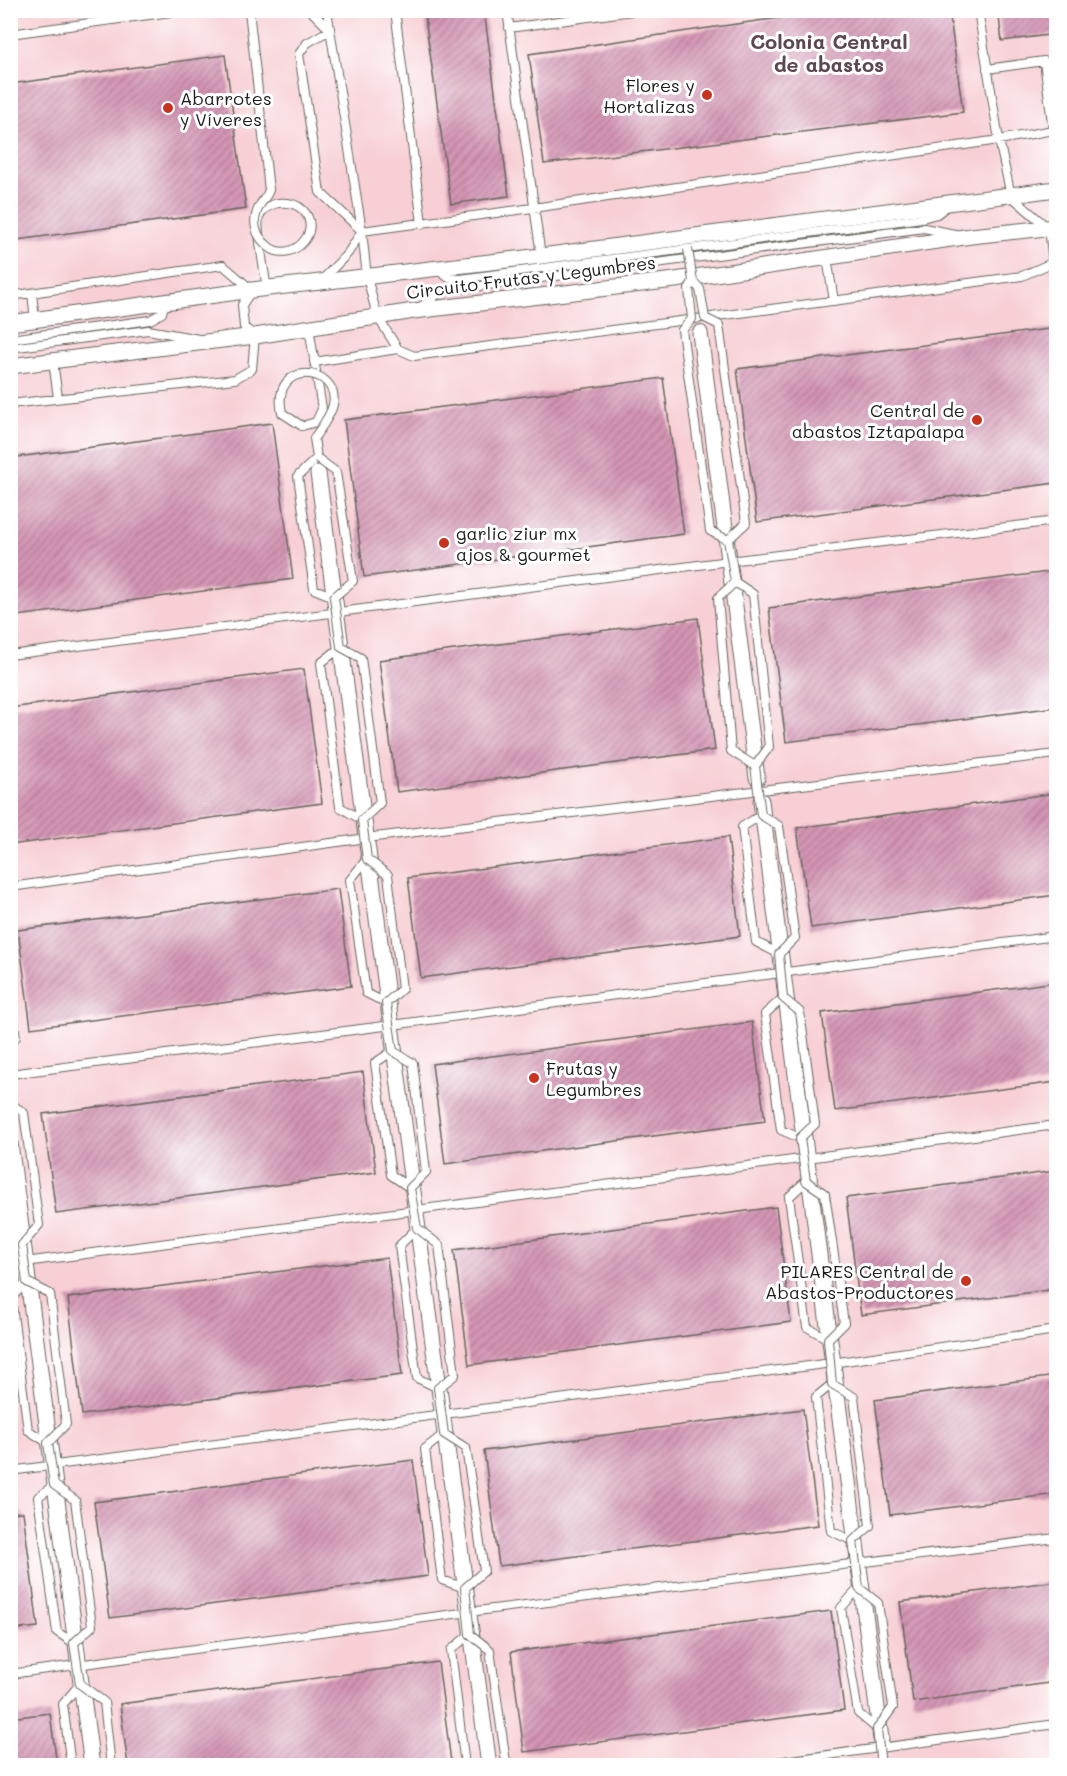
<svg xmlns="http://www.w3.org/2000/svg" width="1067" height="1776" viewBox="0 0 1067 1776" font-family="Mali,sans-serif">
  <defs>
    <pattern id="building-hatch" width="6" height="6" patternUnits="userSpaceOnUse" patternTransform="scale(1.5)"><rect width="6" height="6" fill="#d495b4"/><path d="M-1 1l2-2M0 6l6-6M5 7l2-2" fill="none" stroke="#ab7992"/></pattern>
  </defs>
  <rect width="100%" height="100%" fill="#fff"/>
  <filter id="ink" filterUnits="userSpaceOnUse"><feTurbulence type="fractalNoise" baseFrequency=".0167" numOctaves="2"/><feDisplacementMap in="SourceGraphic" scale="12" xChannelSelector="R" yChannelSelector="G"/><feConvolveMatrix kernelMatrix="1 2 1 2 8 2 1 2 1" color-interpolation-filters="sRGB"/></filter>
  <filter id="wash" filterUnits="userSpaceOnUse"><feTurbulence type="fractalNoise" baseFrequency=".008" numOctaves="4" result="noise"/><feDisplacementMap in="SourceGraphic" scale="24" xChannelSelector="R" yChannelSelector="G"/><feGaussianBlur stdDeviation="1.35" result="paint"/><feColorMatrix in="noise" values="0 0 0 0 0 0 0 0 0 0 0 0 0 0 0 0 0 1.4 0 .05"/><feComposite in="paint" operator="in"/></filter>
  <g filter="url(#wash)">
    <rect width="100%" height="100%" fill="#f1edd9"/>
    <path fill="#f7cfd4" d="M11 11H1056V1765L11 1766Z"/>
    <g id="blocks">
      <path fill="url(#building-hatch)" d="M424 10H484L509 196 451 204Z
        M834 10H949L963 112 544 164 529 54Z
        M998 10H1056V34L1002 41Z
        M225 55 246 209 10 241V84Z
        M1056 328V483L757 522 737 369Z
        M663 378 684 534 364 577 344 420Z
        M272 423 293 579 10 617V458Z
        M1056 571V707L786 742 769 608Z
        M698 618 715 750 397 792 379 660Z
        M304 669 322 803 10 845V708Z
        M1056 793V895L811 928 797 828Z
        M728 837 740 936 421 978 408 878Z
        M338 889 351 986 31 1028 18 930Z
        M1056 982V1082L835 1111 822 1013Z
        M752 1022 765 1121 445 1164 432 1064Z
        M363 1072 376 1172 56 1214 43 1114Z
        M1056 1171V1289L861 1315 846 1198Z
        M776 1207 791 1322 469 1365 454 1250Z
        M387 1258 402 1375 82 1415 68 1298Z
        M1056 1376V1494L890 1515 875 1400Z
        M803 1409 818 1525 499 1566 484 1451Z
        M413 1460 428 1576 110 1618 94 1502Z
        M23 1512 38 1627 10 1630V1513Z
        M1056 1581V1682L913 1702 900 1602Z
        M831 1611 844 1710 524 1752 511 1652Z
        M438 1662 451 1762 426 1766H128L120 1704Z
        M50 1713 57 1766H10V1718Z"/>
    </g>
  </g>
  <g filter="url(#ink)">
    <use href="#blocks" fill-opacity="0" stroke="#67655e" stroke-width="1.5"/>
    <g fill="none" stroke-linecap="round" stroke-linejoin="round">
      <defs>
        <path id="lane" d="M249 10 269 190
          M310 10 330 30 307 43 299 54 320 192 362 231 533 208 999 140 1053 130 1044 61 987 69
          M327 10 362 231 367 277 377 316 398 349 414 356 1022 276 1056 261
          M395 10 422 224
          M507 10 541 256
          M978 10 999 140 1011 196 1047 227
          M509 28 639 10
          M10 34 185 10
          M1049 228 1056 288
          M827 258 834 301
          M438 270 449 278 460 279 922 218 937 214 947 206
          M322 280 348 253 362 231
          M267 289C265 275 256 228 259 217 262 209 270 205 278 203
          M32 293 35 320
          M10 296 223 265 252 290 242 305 244 327 255 336 252 369 235 379 10 404
          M419 308 442 291 924 228 955 234
          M10 339 150 320 162 313 165 302
          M10 348 148 330 199 339
          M53 361 58 398
          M314 362 398 349
          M302 426 316 422 322 409 309 327
          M314 438 317 458 298 476 314 589 334 597
          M341 647 321 663 340 807 362 820
          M10 655 729 561 1056 521
          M761 815 742 827 756 942 779 954
          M367 859 350 880 366 993 386 1003
          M10 887 367 838 1056 754
          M783 998 765 1014 781 1130 800 1138
          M10 1000 16 1037 10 1043
          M393 1051 375 1063 391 1175 410 1188
          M10 1074 392 1025 1056 936
          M806 1181 789 1197 807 1327 828 1339
          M417 1228 399 1246 417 1378 438 1388
          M10 1236 22 1245
          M10 1264 1056 1125
          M27 1282 11 1298 28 1430 48 1443
          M832 1384 816 1397 831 1531 853 1541
          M444 1434 425 1449 442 1580 465 1588
          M10 1471 832 1363 1056 1330
          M54 1485 38 1497 57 1632 74 1643
          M859 1588 841 1608 858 1713 877 1729
          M10 1674 469 1612 1056 1538
          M71 1766 63 1704 80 1684
          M465 1766 451 1650 470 1634
          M747 1766 1056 1724"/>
        <path id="street" d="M10 323 252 290 541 256 1056 189
          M700 333 757 778
          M10 366 255 336 414 311 675 280 971 236 1056 227
          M318 473 489 1766
          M761 801 881 1739
          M10 1143 92 1766"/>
      </defs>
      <use href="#lane" stroke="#67655e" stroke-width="10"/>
      <use href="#street" stroke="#67655e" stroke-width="17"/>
      <use href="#lane" stroke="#fff" stroke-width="8"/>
      <use href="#street" stroke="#fff" stroke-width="15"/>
      <defs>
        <path id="lane-bridge" d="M269 190C267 196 263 200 260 205 251 221 255 236 269 247 291 264 324 232 303 210 296 203 288 202 278 203
          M688 249 693 281 700 289 705 318 719 325 746 523 728 540
          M693 281 689 289 692 319 682 330 710 531 728 540
          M302 426 282 413C270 358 341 366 333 405 330 417 321 428 314 438
          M317 458 336 472 353 581 334 597 341 647 361 658 380 803 362 820 367 859 388 875 402 989 386 1003 393 1051 413 1063 426 1172 410 1188 417 1228 439 1245 455 1375 438 1388 444 1434 466 1448 484 1571 465 1588 470 1634 490 1650 506 1762 501 1766
          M728 540 735 582 753 594 769 747 755 766 761 815 779 826 795 938 779 954 783 998 800 1012 815 1124 800 1138 806 1181 825 1194 844 1323 828 1339 832 1384 854 1397 870 1526 853 1541 859 1588 878 1603 893 1707 877 1729 881 1766
          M735 582 718 598 731 751 755 766
          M10 1103 24 1113 39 1225 22 1245 27 1282 50 1294 66 1424 48 1443 54 1485 75 1500 92 1626 74 1643 80 1684 104 1702 111 1766"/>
      </defs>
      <use href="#lane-bridge" stroke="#67655e" stroke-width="10" stroke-linecap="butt"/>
      <use href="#lane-bridge" stroke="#fff" stroke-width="8"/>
    </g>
  </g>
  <g fill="#c8321e" stroke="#fff" stroke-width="2">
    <circle cx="707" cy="95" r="6"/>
    <circle cx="168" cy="108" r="6"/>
    <circle cx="977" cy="420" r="6"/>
    <circle cx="444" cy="543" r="6"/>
    <circle cx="534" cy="1078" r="6"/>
    <circle cx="966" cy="1281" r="6"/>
  </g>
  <g text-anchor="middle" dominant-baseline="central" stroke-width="6" stroke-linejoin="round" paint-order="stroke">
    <g font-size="18" fill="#1c1c1c" stroke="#fff" text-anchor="end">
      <text x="695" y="85">Flores y<tspan x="695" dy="21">Hortalizas</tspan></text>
      <text x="180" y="98" text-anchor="start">Abarrotes<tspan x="180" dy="21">y Víveres</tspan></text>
      <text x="965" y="410">Central de<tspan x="965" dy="21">abastos Iztapalapa</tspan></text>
      <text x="456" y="533" text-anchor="start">garlic ziur mx<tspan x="456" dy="21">ajos &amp; gourmet</tspan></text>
      <text x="546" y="1068" text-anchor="start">Frutas y<tspan x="546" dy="21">Legumbres</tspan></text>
      <text x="954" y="1271">PILARES Central de<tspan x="954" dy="21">Abastos-Productores</tspan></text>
    </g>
    <g font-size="18" fill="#1c1c1c" stroke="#fff">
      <text transform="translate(531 277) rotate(-7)">Circuito Frutas y Legumbres</text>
    </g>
    <g font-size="20" font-weight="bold" fill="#5c4651" stroke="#fff">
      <text x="829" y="41">Colonia Central<tspan x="829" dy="23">de abastos</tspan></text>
    </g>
  </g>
  <rect width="1067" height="1776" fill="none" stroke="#fff" stroke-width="36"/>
</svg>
